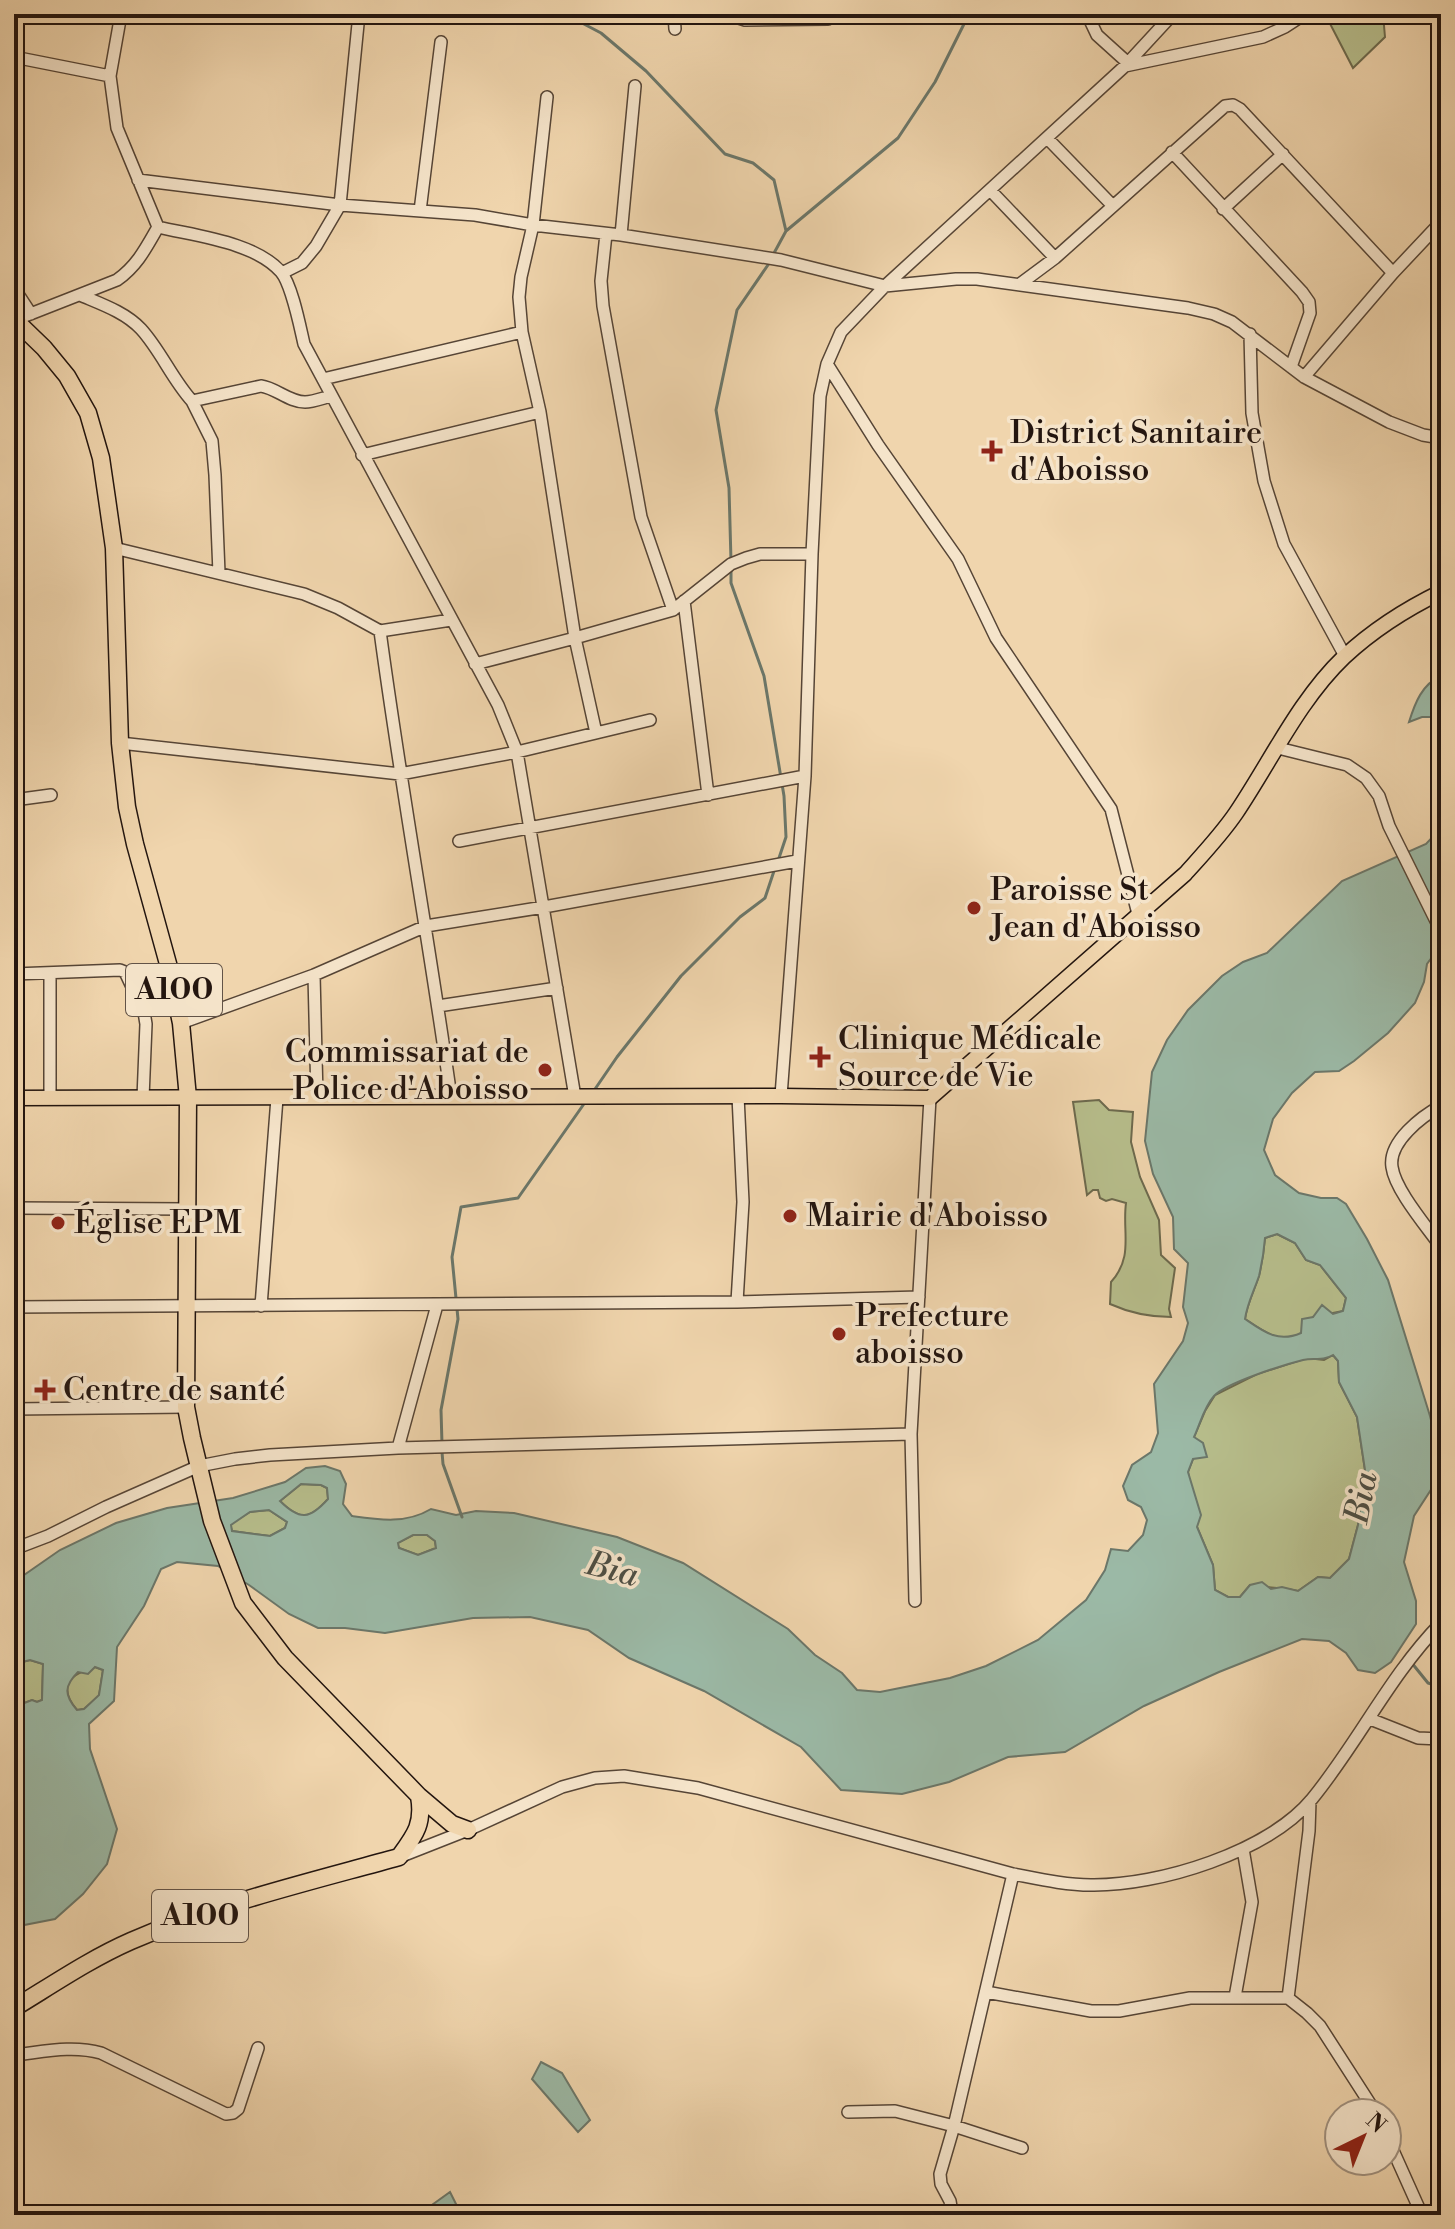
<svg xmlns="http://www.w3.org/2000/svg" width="1455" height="2229" viewBox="0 0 1455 2229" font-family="'Libre Bodoni',serif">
  <rect width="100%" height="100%" fill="#f0d5ad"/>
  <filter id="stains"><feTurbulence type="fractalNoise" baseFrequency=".0025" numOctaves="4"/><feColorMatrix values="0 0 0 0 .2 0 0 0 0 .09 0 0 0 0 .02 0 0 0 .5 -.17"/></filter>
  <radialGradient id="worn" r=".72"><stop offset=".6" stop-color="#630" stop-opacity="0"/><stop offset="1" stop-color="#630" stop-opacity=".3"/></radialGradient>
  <path fill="#b7be8c" stroke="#6d6a4e" stroke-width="2" d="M1325 14H1383L1385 37 1353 68Z
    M1099 1100 1109 1110 1133 1112 1131 1142 1140 1177 1159 1220 1161 1255 1175 1268 1169 1309 1171 1317C1149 1317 1130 1313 1110 1304L1111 1282C1134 1257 1122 1232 1126 1203L1112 1199 1106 1201 1100 1198 1098 1190H1093L1087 1195 1073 1102Z
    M1277 1234 1295 1243 1306 1260 1320 1265 1346 1298 1343 1311 1313 1317C1310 1322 1306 1330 1301 1333 1283 1347 1260 1329 1245 1319 1247 1304 1254 1291 1259 1276 1262 1263 1264 1251 1265 1238Z
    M1333 1355 1338 1361 1339 1382 1357 1417 1365 1470 1358 1525 1349 1559 1330 1578 1318 1577 1298 1591C1282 1587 1266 1588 1250 1585L1240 1597H1228L1215 1590 1213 1565 1197 1527 1188 1472 1193 1459 1194 1437 1205 1411 1215 1395 1257 1374 1307 1358 1324 1360Z
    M301 1484 321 1485 327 1488 328 1499C310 1520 300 1521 280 1501Z
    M269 1510 287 1522 285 1528 270 1536 232 1531 230 1524 250 1512Z
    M413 1535H427L435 1541 436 1548 418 1555 399 1548 397 1543Z
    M14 1652 22 1662 30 1660 43 1664 42 1700 37 1702 32 1700 14 1707Z
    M95 1667 103 1670 99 1696 84 1709 77 1710C57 1686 70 1674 95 1667Z"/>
  <path fill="#9bb9a6" stroke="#6b776a" stroke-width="2" fill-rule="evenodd" d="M1441 676V717H1422L1409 722C1415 703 1422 684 1441 676Z
    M1441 828V945L1427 964 1424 982 1415 1003 1388 1033 1354 1061 1339 1071 1315 1072 1292 1093 1273 1119 1264 1150 1275 1175 1299 1193 1321 1198H1337L1346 1204 1367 1239 1388 1280 1430 1416 1440 1456 1434 1485 1414 1516 1404 1562 1416 1601V1624L1391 1662 1375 1673 1358 1670 1346 1653 1329 1641 1302 1639 1219 1672 1144 1706 1065 1752 1008 1757 949 1782 902 1794 841 1790 801 1747 704 1691 629 1658 588 1630 530 1617 473 1618 385 1633 345 1628H318L289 1614 249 1585 218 1566 177 1562 161 1569 144 1606 117 1647 114 1701 89 1724 90 1749 117 1829 107 1864 83 1894 55 1919 14 1927V1707L32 1700 37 1702 42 1700 43 1664 30 1660 22 1662 14 1652V1582L60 1550 116 1523 167 1508 233 1498 285 1482 306 1468 325 1466 340 1471 346 1484 343 1504 352 1516C380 1520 406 1524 431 1509L456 1515 476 1511 514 1513 617 1537 683 1563 788 1629 815 1655 842 1673 857 1690 880 1692 950 1678 986 1666 1038 1640 1086 1600 1105 1570 1111 1549 1128 1551 1143 1535 1147 1520 1141 1507 1128 1500 1123 1486 1132 1465 1151 1452 1158 1433 1154 1384 1183 1341 1188 1323 1183 1307 1188 1263 1174 1249 1173 1217 1153 1174 1145 1141 1152 1072 1167 1040 1188 1010 1222 976 1243 962 1267 953 1342 881 1426 844ZM1277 1234 1295 1243 1306 1260 1320 1265 1346 1298 1343 1311 1333 1314 1322 1305 1313 1317 1302 1319 1301 1333C1278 1343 1264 1332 1245 1319 1247 1304 1254 1291 1259 1276 1262 1263 1264 1251 1265 1238ZM1333 1355 1338 1361 1339 1382 1357 1417 1365 1470 1358 1525 1349 1559 1330 1578 1318 1577 1298 1591 1282 1587 1271 1589 1262 1582 1250 1585 1240 1597H1228L1215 1590 1213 1565 1197 1527 1201 1515 1188 1472 1193 1459 1207 1457 1203 1443 1194 1437C1200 1424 1204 1407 1214 1396 1226 1383 1283 1365 1303 1360 1315 1357 1321 1362 1333 1355ZM301 1484 321 1485 327 1488 328 1499C310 1519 300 1521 280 1501ZM269 1510 287 1522 285 1528 270 1536 232 1531 231 1525 250 1512ZM413 1535H427L435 1541 436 1548 418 1555 399 1548 398 1543ZM95 1667 103 1670 99 1695 84 1709 77 1710C64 1695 64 1686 78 1672L88 1674Z
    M541 2062 562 2073 590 2120 578 2132 532 2079Z
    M450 2192 459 2210 456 2215H429L425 2210Z"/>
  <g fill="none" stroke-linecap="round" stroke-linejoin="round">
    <path stroke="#6b776a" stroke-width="3" d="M565 14 601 33 646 71 725 154 753 163 774 180 786 231
      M773 255 786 231 898 138 935 82 969 14
      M731 561 729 488 716 410 737 310 770 262
      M731 569V583L764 676 784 796 786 837 778 861
      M593 1092 617 1057 681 976 740 917 765 898 775 868
      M442 1444 441 1410 458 1319 452 1257 461 1207 518 1198 586 1101
      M442 1452 443 1464 462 1517
      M1411 1662 1428 1683 1441 1687"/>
    <defs>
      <path id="minor" d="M674 14 675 29
        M737 14 739 18 745 20 828 19
        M1087 14 1097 35 1128 63
        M14 57 110 76
        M1125 66 1263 37 1285 27 1305 14
        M547 97 533 225 521 277 519 297 522 332 540 412 575 638 596 733
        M1047 138 1112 205
        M1172 152 1302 292 1309 302 1310 313 1291 367
        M138 180 340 205 475 215 533 225 621 235 781 260 885 286 956 279H977L1188 308 1214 314 1232 322 1304 377 1389 422 1423 435 1441 438
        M990 190 1055 258
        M1223 209 1283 154
        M420 211 441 42
        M158 227C195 236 255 242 281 272 292 285 300 327 304 344L498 705 517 752 575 1097
        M606 234 601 281 603 306 641 517 673 610
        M621 235 635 86
        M282 273 302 263 316 246 340 205 359 14
        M1020 284 1055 258 1225 106 1233 105 1240 109 1393 273
        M14 288 31 314
        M80 295C101 304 125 312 141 329 161 351 172 379 192 401L261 386C276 388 289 402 305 402 313 402 323 398 331 396
        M15 320 117 280C137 266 146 248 158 227L117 128 110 76 121 14
        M1250 334 1252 413 1264 481 1284 544 1345 656
        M827 364 878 445 958 559 996 638 1111 809 1138 914
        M1304 377 1393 273 1441 222
        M323 379 522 332
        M192 401 212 441 215 475 219 573
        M362 455 540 412
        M114 548 304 594 338 608 380 631 451 620
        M684 601 708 795
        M380 631C401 787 429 941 451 1097
        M475 664 575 638 673 610 731 564 746 558 760 554H812
        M120 743 400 774 517 752 650 720
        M1278 748 1347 765 1366 778 1379 796 1389 826 1441 931
        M14 800 51 795
        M459 841 805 776
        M50 973V1098
        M14 974 120 970 125 972 144 1012 146 1024 143 1098
        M314 975 317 1097
        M438 1006 557 988
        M181 1023 314 975 426 926 544 907 797 861
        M781 1096 805 776 812 554 820 396 827 364 841 332 885 286 1125 66 1173 14
        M1441 1106C1422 1116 1388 1142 1392 1167 1395 1190 1427 1227 1441 1247
        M14 1208 187 1209
        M737 1302 743 1202 738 1096
        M261 1306 277 1098
        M14 1307 737 1302 919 1297
        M14 1409 186 1407
        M398 1448 437 1305
        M14 1549 48 1536 106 1507 199 1466 235 1459 270 1455 398 1448 911 1434
        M915 1601 911 1434 930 1098
        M1370 1719 1418 1738 1441 1739
        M402 1856 468 1830 562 1787 595 1778 624 1776 698 1788 1013 1874C1039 1879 1065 1885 1091 1885 1159 1886 1268 1852 1312 1799 1358 1743 1390 1675 1441 1623
        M986 1992 1091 2011H1119L1190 1998H1288L1307 2013 1320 2026 1376 2113
        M1235 1997 1252 1902 1243 1849
        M1288 1998 1309 1831 1310 1801
        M14 2055C43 2052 72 2045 101 2053L226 2114 233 2113 238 2109 258 2048
        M848 2112 895 2111 954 2126 1022 2148
        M1387 2137 1422 2215
        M948 2215 951 2207 950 2201 941 2184 940 2174 954 2126 1013 1874"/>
      <path id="major" d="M14 1098 781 1096 930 1098 1185 874C1203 854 1221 835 1236 813 1271 761 1299 700 1344 657 1373 630 1406 609 1441 592"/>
      <path id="highway" d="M14 319 44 348 67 376 88 413 101 458 107 499 114 548 120 743 127 807 135 844 170 971 181 1023 188 1098 186 1407 192 1438 212 1521 243 1603 285 1658 419 1796C424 1824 415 1835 399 1857 309 1882 216 1904 131 1941 90 1959 52 1985 14 2008
        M419 1796 452 1824 468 1830"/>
    </defs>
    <use href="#minor" stroke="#564536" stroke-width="14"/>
    <use href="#major" stroke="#23150f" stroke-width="17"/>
    <use href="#highway" stroke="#23150f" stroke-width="19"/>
    <use href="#minor" stroke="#f5e4ca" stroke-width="11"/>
    <use href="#major" stroke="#f0d5ad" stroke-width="14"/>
    <use href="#highway" stroke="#f0d5ad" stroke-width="16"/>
  </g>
  <g fill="#8f2418" stroke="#f5e4ca" stroke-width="3">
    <path d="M988 439h8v8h8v8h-8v8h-8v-8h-8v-8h8z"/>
    <circle cx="974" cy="908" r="8"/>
    <path d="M816 1045h8v8h8v8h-8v8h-8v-8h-8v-8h8z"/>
    <circle cx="545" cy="1070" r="8"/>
    <circle cx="790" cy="1216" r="8"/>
    <circle cx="58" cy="1223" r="8"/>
    <circle cx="839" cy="1334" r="8"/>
    <path d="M41 1378h8v8h8v8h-8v8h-8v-8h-8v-8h8z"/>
  </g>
  <g text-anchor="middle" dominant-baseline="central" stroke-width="7" stroke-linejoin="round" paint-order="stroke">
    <g fill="#f5e4ca" stroke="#625347" stroke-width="2">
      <rect x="126" y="964" width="96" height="52" rx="6"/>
      <rect x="152" y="1890" width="96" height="52" rx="6"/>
    </g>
    <g font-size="30" font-weight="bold" fill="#23150f">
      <text x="174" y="990">A100</text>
      <text x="200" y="1916">A100</text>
    </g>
    <g font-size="32" fill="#23150f" stroke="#f5e4ca" text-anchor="start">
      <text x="1010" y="433">District Sanitaire<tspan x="1010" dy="37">d'Aboisso</tspan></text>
      <text x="990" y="890">Paroisse St<tspan x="990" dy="37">Jean d'Aboisso</tspan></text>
      <text x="838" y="1039">Clinique Médicale<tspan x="838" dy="37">Source de Vie</tspan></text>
      <text x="529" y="1052" text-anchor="end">Commissariat de<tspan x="529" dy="37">Police d'Aboisso</tspan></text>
      <text x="806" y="1216">Mairie d'Aboisso</text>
      <text x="74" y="1223">Église EPM</text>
      <text x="855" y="1316">Prefecture<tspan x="855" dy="37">aboisso</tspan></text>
      <text x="63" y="1390">Centre de santé</text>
    </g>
    <g font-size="34" font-style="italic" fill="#4d4e44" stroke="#f5e4ca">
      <text transform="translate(1362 1498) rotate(-79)">Bia</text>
      <text transform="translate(612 1570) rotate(15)">Bia</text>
    </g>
  </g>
  <rect width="1455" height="2229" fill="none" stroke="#f0d5ad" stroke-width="48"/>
  <rect x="16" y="16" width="1423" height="2197" fill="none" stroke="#23150f" stroke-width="4"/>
  <rect x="24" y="24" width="1407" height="2181" fill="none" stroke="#23150f" stroke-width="2"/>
  <g transform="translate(1363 2137) rotate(43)"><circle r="38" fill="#f5e4ca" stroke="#a1917f" stroke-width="2"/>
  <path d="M0-6L14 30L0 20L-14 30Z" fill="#8f2418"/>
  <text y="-12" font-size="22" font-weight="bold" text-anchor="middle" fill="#23150f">N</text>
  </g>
  <rect width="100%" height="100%" filter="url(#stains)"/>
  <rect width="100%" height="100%" fill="url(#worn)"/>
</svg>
